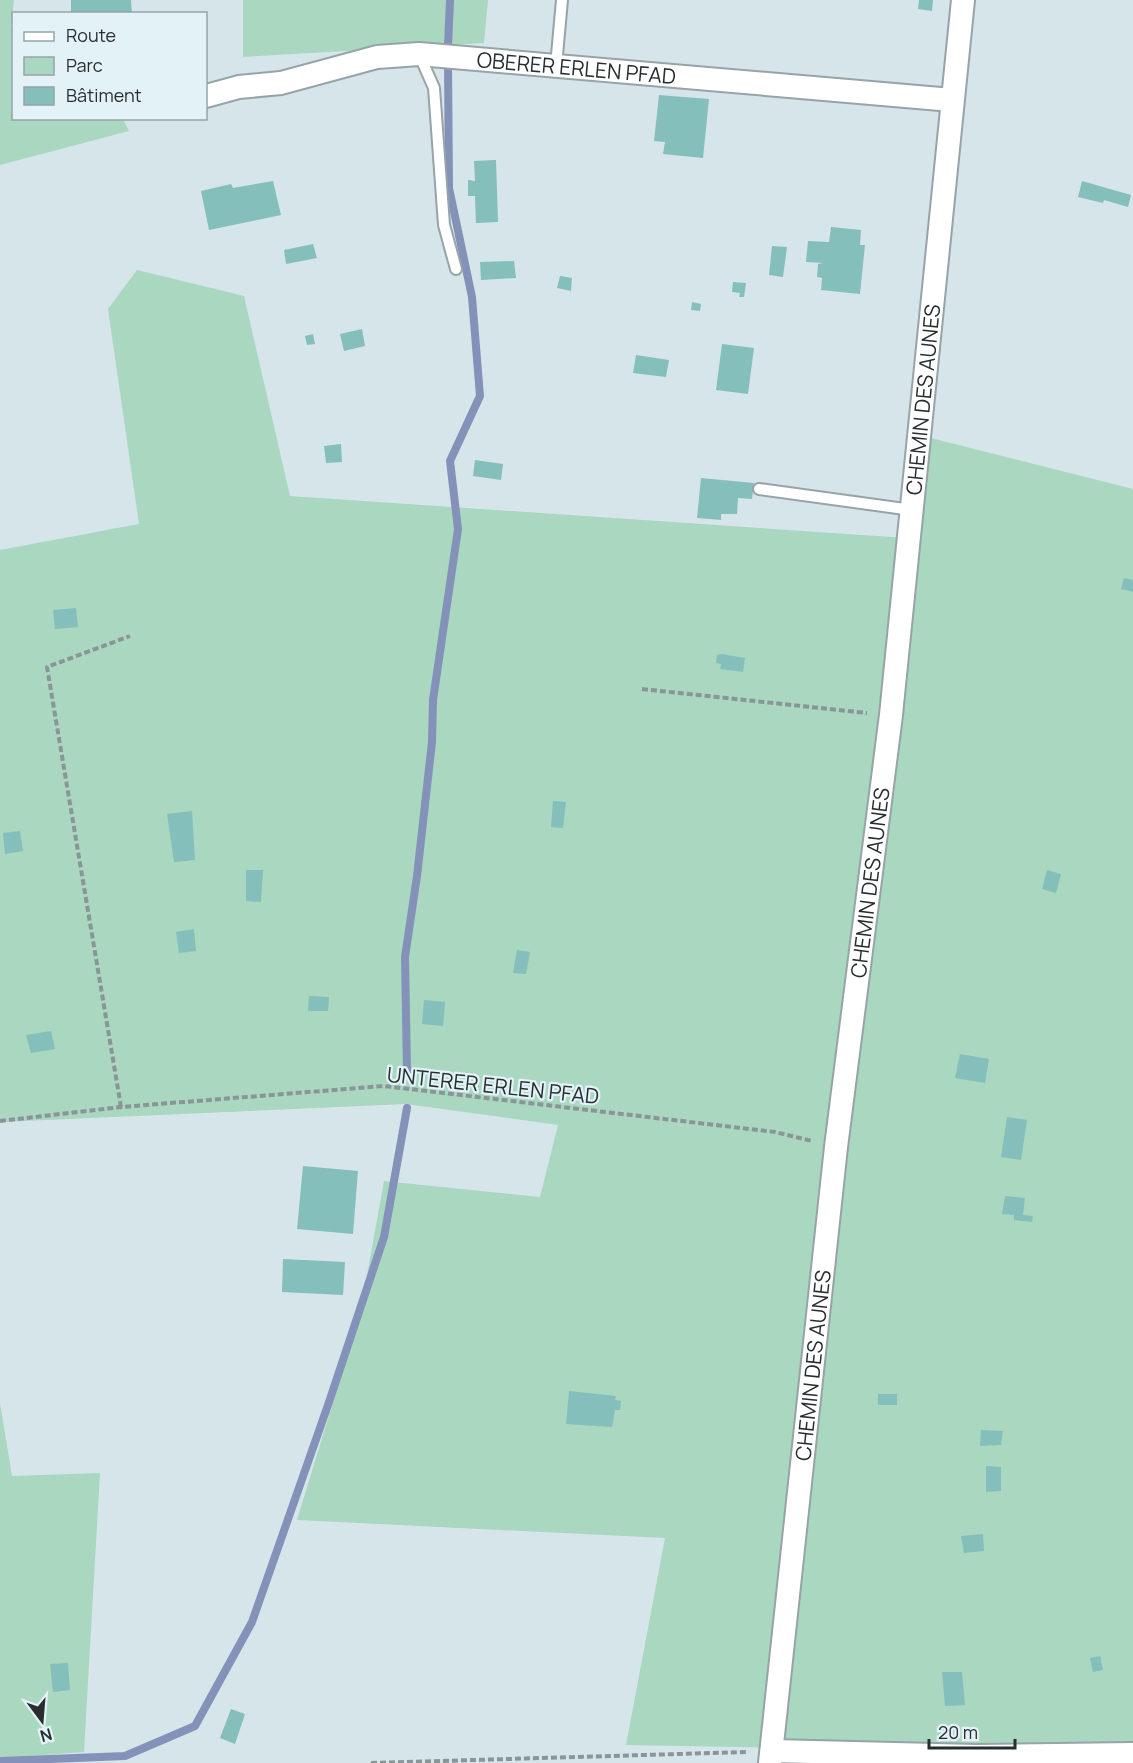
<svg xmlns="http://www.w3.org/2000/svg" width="1133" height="1763" viewBox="0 0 1133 1763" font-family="Manrope,sans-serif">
  <rect width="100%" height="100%" fill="#d6e5e9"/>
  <path fill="#a9d7c0" d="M0 0H14L11 27 14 31V118L123 119 129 131 0 165Z
    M243 0H488L484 43 243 57Z
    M137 270 244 296 290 496 921 539 931 438 1133 489V1754L626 1745 665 1538 297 1520 360 1314 384 1181 540 1197 558 1125 406 1104 0 1122V550L139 524 108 309Z
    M0 1403 12 1476 100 1473 84 1752 0 1758Z"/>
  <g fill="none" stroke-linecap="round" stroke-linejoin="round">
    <path stroke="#8491b9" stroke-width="8" d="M448 46 450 0
      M407 1071 405 957 417 876 432 742 433 700 458 529 450 461 480 396 472 297 449 188 448 63
      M0 1761 125 1756 195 1726 252 1622 328 1405 384 1237 407 1108"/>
  </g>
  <path fill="#84bfbb" d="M71 0H131L132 14H71Z
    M919 0H933L932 11 918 9Z
    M659 95 709 99 703 158 663 154 665 142 654 141Z
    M496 160 498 222 476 223 475 196H468V180L475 181 474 161Z
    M273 181 281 215 209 230 201 191 231 184 233 188Z
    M1082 181 1131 195 1128 207 1104 200 1103 203 1078 197Z
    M831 227 861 230 860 245H865L860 294 821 290 822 278 817 277 818 264 823 263 806 262 808 241 829 242Z
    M313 244 317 258 286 264 284 250Z
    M772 246 787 247 783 277 769 275Z
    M514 261 516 278 481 280 480 262Z
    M560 276 572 278 571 291 557 288Z
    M733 282 746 283 744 297H739L740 293 732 292Z
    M692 302 701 304 700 311 691 310Z
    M362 329 365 346 344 351 340 334Z
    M313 334 315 344 307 345 305 336Z
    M722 344 754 348 748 394 716 390Z
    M636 355 669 360 666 377 633 373Z
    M341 444 342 462 326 463 324 446Z
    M475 460 503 464 501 480 473 476Z
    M701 478 754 483 752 499 738 498 737 514H721V520L697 518Z
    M1124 578 1133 580V592L1121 589Z
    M76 608 78 627 55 629 53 610Z
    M722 654 745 658 743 672 720 669 721 664 716 663 717 655Z
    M553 801 566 802 563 828 551 827Z
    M192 811 195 860 174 862 167 814Z
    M20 831 23 851 5 854 3 833Z
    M246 870H263L261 902 246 901Z
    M1047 870 1061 874 1056 893 1042 889Z
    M194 929 196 951 179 953 176 932Z
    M517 950 530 952 526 974 513 973Z
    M309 996 329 997 328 1011H308Z
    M424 1000 445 1002 443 1026 422 1024Z
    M51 1031 55 1049 31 1053 26 1035Z
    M960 1054 989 1059 985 1083 955 1078Z
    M1007 1117 1027 1120 1021 1160 1001 1157Z
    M303 1166 358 1171 353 1234 297 1229Z
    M1005 1196 1025 1198 1023 1215 1033 1216 1032 1222 1014 1220V1215L1002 1214Z
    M283 1259 345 1262 343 1295 282 1292Z
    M569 1391 616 1396 615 1400 621 1401 620 1410H615L612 1427 566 1424Z
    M878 1394H897V1405H878Z
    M981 1430 1003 1431 1001 1445 980 1446Z
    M986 1466 1001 1467V1491L986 1492Z
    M983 1534 984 1551 964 1553 961 1536Z
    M1100 1656 1103 1670 1093 1672 1090 1658Z
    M68 1663 70 1690 53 1692 50 1664Z
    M942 1672H962L965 1705 945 1706Z
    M231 1709 245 1714 235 1744 220 1738Z"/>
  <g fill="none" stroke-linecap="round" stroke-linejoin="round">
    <defs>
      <path id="service" d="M419 54 434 88 444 225 456 269
        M556 66 562 0
        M759 489 912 510"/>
      <g id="minor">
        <path id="s1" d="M206 96 239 87 281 83 377 57 419 54 952 100"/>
        <path d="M772 1751 976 1756 1133 1754"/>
        <path id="s2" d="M770 1763 836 1147 891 715 963 0"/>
      </g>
    </defs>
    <use href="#service" stroke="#96a4a8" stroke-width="14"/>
    <use href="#minor" stroke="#96a4a8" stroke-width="26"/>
    <path stroke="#8a9598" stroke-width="4" stroke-dasharray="6 3" stroke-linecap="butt" d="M642 689 867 713
      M121 1107 47 667 130 636
      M0 1121 121 1107 384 1086 775 1132 812 1141
      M371 1763 747 1752"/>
    <use href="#service" stroke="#fff" stroke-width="10"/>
    <use href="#minor" stroke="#fff" stroke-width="22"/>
  </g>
  <g text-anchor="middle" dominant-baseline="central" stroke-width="4.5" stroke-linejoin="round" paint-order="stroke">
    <g font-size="21" fill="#282e2f" stroke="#e3f2f6">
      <text stroke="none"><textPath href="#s1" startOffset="376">OBERER ERLEN PFAD</textPath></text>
      <text stroke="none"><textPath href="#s2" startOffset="1372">CHEMIN DES AUNES</textPath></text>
      <text stroke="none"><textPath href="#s2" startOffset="886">CHEMIN DES AUNES</textPath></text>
      <text transform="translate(493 1085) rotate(6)">UNTERER ERLEN PFAD</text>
      <text stroke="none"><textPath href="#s2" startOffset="400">CHEMIN DES AUNES</textPath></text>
    </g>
  </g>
  <rect x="12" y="12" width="195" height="108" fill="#e3f2f6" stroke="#98a4a6" stroke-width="1.5"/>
  <rect x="24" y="32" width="30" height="9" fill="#ffffff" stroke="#98a4a6" stroke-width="1.5"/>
  <text x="66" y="42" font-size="18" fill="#282e2f">Route</text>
  <rect x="24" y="57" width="30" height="18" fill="#a9d7c0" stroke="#98a4a6" stroke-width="1.5"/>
  <text x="66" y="72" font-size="18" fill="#282e2f">Parc</text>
  <rect x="24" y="87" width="30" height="18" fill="#84bfbb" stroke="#98a4a6" stroke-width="1.5"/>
  <text x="66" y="102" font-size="18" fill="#282e2f">Bâtiment</text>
  <g transform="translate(42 1721) rotate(164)" stroke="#e3f2f6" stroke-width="4.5" paint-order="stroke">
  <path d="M0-4.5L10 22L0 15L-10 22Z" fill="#282e2f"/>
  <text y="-9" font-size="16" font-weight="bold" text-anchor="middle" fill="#282e2f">N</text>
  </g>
  <path d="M929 1739v9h86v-9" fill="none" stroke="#282e2f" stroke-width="3"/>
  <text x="938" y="1739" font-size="18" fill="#282e2f" stroke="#e3f2f6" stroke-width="4.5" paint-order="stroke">20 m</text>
</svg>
